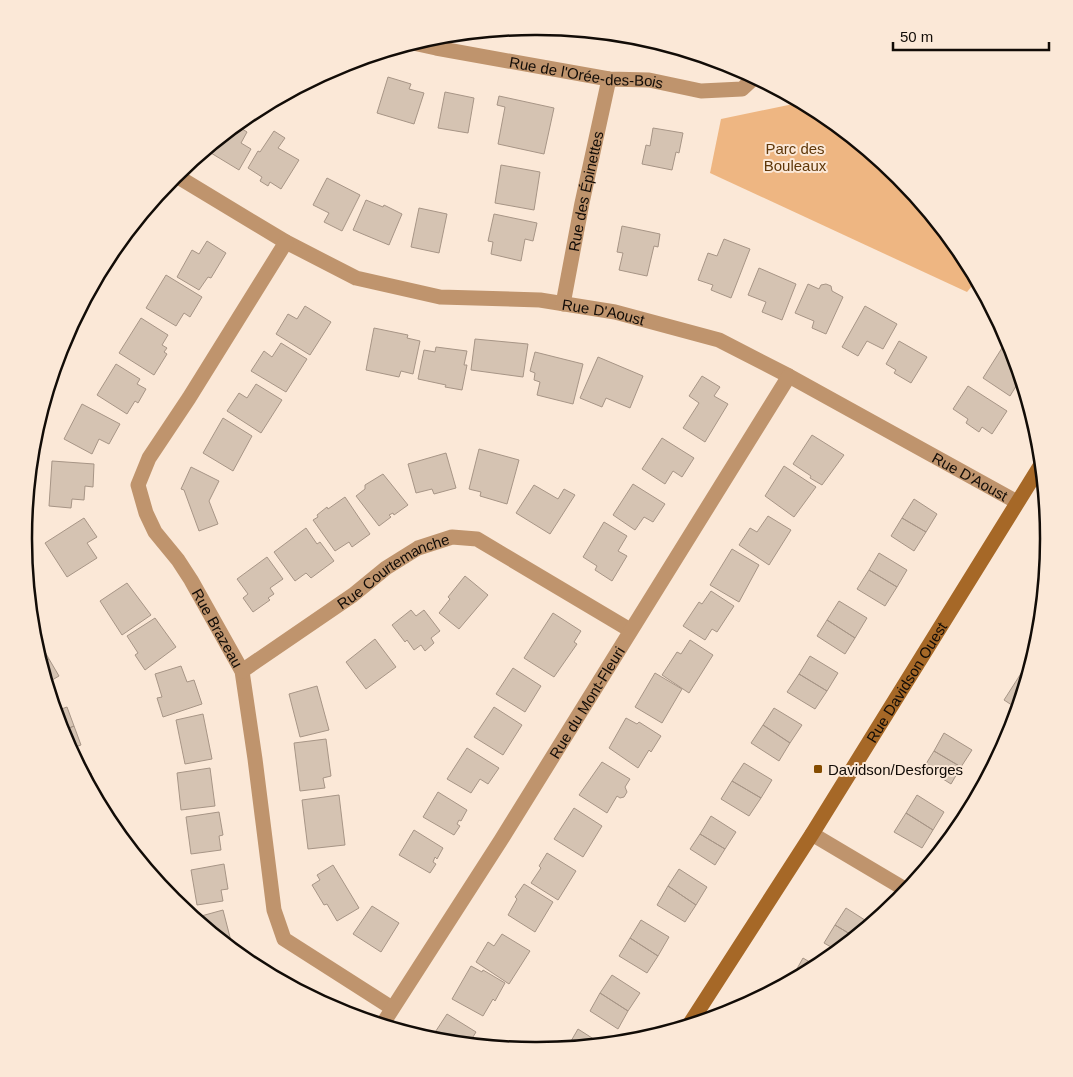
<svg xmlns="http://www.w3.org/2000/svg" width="1073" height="1077" viewBox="0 0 1073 1077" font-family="Arial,sans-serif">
  <rect width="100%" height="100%" fill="#fbe8d7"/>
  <path fill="#eeb682" d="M803 102 822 112 899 176 963 254 977 280 967 292 710 173 721 119Z"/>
  <path fill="#d5c3b2" stroke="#a79586" d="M388 77 411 84 409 89 424 93 414 124 377 113Z
    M445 92 474 98 468 133 438 128Z
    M499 96 554 108 544 154 498 144 505 107 497 105Z
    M236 125 247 132 241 143 251 149 239 170 206 150Z
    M653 128 683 133 679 153 676 152 672 170 642 164 646 145 650 146Z
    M274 131 285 138 278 148 299 160 281 189 270 182 268 186 260 181 262 177 248 168 258 151 260 152Z
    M501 165 540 172 534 210 495 203Z
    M327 178 360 195 342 231 324 222 329 213 313 205Z
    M366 200 383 207 384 205 402 214 389 245 353 230Z
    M419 208 447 214 439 253 411 247Z
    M494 214 537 223 533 241 525 239 521 261 491 254 493 242 488 241Z
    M622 226 660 234 658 247 654 246 647 276 619 270 623 253 617 252Z
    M724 239 750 249 731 298 711 290 713 285 698 280 708 253 717 256Z
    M207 241 226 253 211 278 208 277 199 290 177 277 192 250 199 254Z
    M759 268 796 284 782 320 762 312 766 302 748 295Z
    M166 275 202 297 190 317 184 313 176 326 146 308Z
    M808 284 819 289 821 285 826 284 831 286 832 291 843 297 826 334 812 328 814 321 795 313Z
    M305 306 331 322 310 355 276 334 288 314 297 319Z
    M865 306 897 324 883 349 867 341 858 356 842 347Z
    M141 318 168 335 162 345 167 348 164 352 167 354 154 375 119 353Z
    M374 328 408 335 407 338 420 341 413 374 401 371 399 377 366 370Z
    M475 339 528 344 523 377 471 370Z
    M899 341 927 357 911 383 894 373 896 370 886 364Z
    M281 343 307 359 286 392 251 371 264 351 272 357Z
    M436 347 467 351 464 365H467L462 390 445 387 446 385 418 379 424 350 435 352Z
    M1002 348 1014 356 1023 386 1018 383 1010 396 983 378Z
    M535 352 583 364 573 404 537 395 540 382 534 380 535 373 530 371Z
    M598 357 643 376 630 408 606 398 602 407 580 398Z
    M116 364 140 379 137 384 146 389 138 403 135 401 127 414 97 395Z
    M702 376 720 387 714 396 728 404 705 442 683 428 699 403 689 396Z
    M256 384 282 400 261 433 227 411 239 393 247 398Z
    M968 386 1007 411 992 434 982 427 979 432 966 423 968 419 953 409Z
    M82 404 120 424 109 444 99 439 92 454 64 439Z
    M223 418 252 436 233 471 203 453Z
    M812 435 844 455 822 485 810 478 811 476 793 464Z
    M662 438 694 458 682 477 673 471 665 484 642 469Z
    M479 449 519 460 507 504 480 496 481 492 469 489Z
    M446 453 456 488 434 494 432 489 416 493 408 464Z
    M52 461 94 464 93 487 85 486 84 500 72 499 71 508 49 506Z
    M784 466 816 487 794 517 765 496Z
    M191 467 219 481 209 501 218 524 199 531 184 490 181 489Z
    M383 474 408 505 394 515 393 513 389 515 391 517 379 526 356 496 365 489V485Z
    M633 484 665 504 653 522 644 517 635 530 613 515Z
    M534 485 558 499 564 489 575 495 550 534 516 513Z
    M345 497 370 534 352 547 349 542 335 551 313 520 318 517 317 515 327 507 328 509Z
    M914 499 937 514 926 532 902 518Z
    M768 516 791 530 769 565 739 545 750 528 757 532Z
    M84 518 97 537 87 543 97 558 67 577 45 543Z
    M902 518 926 532 914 551 891 536Z
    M604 522 627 536 618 551 627 556 612 581 595 570 597 566 583 557Z
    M306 528 317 544 320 542 334 561 311 578 306 573 295 581 274 552Z
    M732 549 759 565 739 602 710 585Z
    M879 553 907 570 897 587 869 570Z
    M267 557 283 579 270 588 274 594 268 598 270 600 253 612 243 598 248 594 237 579Z
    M869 570 897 587 885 606 857 589Z
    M465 576 488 595 459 629 439 613 450 599 448 597Z
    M127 583 151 615 122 635 100 601Z
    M711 591 734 606 717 632 712 629 705 640 683 626 699 602 702 604Z
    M839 601 867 618 855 638 827 620Z
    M411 610 416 616 424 610 440 631 431 638 434 643 425 651 421 645 414 650 407 640 405 642 392 625Z
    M553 613 581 631 574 642 577 644 554 677 524 658Z
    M155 618 176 647 145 670 135 655 138 653 127 636Z
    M827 620 855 638 845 654 817 636Z
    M375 639 396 667 366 689 346 662Z
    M690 640 713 655 689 693 662 675 677 652 681 654Z
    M39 641 49 659 41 664 35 643Z
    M1036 650 1018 709 1004 700Z
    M810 656 838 673 827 691 799 674Z
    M49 659 59 676 47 683 41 664Z
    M181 666 187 682 194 680 202 704 163 717 157 698 162 697 155 674Z
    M513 668 541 686 525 712 496 694Z
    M655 673 682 689 662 723 635 707Z
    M799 674 827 691 815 709 787 692Z
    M317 686 329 730 300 737 289 694Z
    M67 707 74 726 62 731 56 711Z
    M494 707 522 725 503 755 474 737Z
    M774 708 802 725 790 743 763 725Z
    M203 714 212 759 185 764 176 720Z
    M626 718 637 724 639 722 661 736 651 752 649 750 638 768 609 748Z
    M763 725 790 743 779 761 751 743Z
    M74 726 81 745 70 749 62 731Z
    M944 733 972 750 961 767 934 751Z
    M326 739 331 776 323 778 325 788 300 791 294 743Z
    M467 748 499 768 488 784 480 779 471 793 447 779Z
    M934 751 961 767 951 784 924 767Z
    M602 762 630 779 625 787 627 792 624 797 620 798 617 796 607 813 579 795Z
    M744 763 772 780 761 798 732 781Z
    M210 768 215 806 181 810 177 773Z
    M91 773 95 794 84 775Z
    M732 781 761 798 749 816 721 799Z
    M438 792 467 810 461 821 459 820 457 824 460 826 454 835 423 817Z
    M339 795 345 845 308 849 302 800Z
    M917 795 944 812 933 830 906 813Z
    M574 808 602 826 583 857 554 839Z
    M219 812 223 835 219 836 221 850 191 854 186 817Z
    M906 813 933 830 922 848 894 832Z
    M711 816 736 832 725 849 700 834Z
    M414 830 443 848 437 859 435 857 433 862 436 864 430 873 399 855Z
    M700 834 725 849 715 865 690 849Z
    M547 853 576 871 558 900 531 883 541 868 539 866Z
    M224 864 228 889 221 890 223 901 197 905 191 870Z
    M333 865 359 908 337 921 327 904 324 905 312 885 320 880 317 875Z
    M679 869 707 887 696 905 668 886Z
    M524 884 553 902 535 932 508 915 517 899 515 897Z
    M668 886 696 905 685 922 657 905Z
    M372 906 399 923 381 952 353 934Z
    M846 908 868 922 862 932 855 937 835 925Z
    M223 910 232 945 229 946 194 918Z
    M641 920 669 937 658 956 630 938Z
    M835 925 855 937 838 951 824 943Z
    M502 934 530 951 509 984 476 962 488 942 494 946Z
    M630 938 658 956 647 973 619 956Z
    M803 958 818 967 798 977 794 974Z
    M471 966 482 972 483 970 505 983 495 1001 493 999 483 1016 452 999Z
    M612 975 640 993 628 1011 600 993Z
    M600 993 628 1011 618 1029 590 1011Z
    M447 1014 476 1032 468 1045 430 1040Z
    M578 1029 603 1045 567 1048Z"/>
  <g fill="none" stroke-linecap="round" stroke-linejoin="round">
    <g stroke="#bf946d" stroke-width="15">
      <path id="s1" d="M413 43 436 48 609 79 649 80 701 91 742 89 755 77"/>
      <path id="s2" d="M175 175 286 242 356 278 440 297 540 300 615 312 719 340 789 376 1017 502"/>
      <path id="s3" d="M286 242 189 398 149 458 138 485 146 513 155 532 178 560 191 580 242 671 255 759 274 910 284 939 392 1008"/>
      <path id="s4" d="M563 304 582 203 609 79"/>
      <path id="s5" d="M242 671 353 595 386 568 418 548 452 537 477 539 630 630"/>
      <path d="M812 834 908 891"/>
      <path id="s6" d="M382 1025 501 840 789 376"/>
    </g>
    <path stroke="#a66827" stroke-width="15" id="s7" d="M689 1025 812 834 1042 463"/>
  </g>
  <rect fill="#854c00" stroke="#fbe8d7" stroke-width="2" x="813" y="764" width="10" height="10" rx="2.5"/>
  <g text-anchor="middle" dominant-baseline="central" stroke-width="4" stroke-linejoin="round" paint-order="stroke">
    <g font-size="15" fill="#120c07" stroke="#fbe8d7">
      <text stroke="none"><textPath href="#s1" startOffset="176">Rue de l'Orée-des-Bois</textPath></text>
      <text stroke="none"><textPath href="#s4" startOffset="115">Rue des Épinettes</textPath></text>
      <text stroke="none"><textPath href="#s2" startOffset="459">Rue D'Aoust</textPath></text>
      <text stroke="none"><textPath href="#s2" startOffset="864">Rue D'Aoust</textPath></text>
      <text stroke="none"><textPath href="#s5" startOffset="182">Rue Courtemanche</textPath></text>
      <text stroke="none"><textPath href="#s3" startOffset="450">Rue Brazeau</textPath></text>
      <text stroke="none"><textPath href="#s7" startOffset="406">Rue Davidson Ouest</textPath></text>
      <text stroke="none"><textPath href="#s6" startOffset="382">Rue du Mont-Fleuri</textPath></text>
    </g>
    <g font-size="15" fill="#5f3709" stroke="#fbe8d7">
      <text x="795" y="148">Parc des<tspan x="795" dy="17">Bouleaux</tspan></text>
    </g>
    <g font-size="15" fill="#120c07" stroke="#fbe8d7" text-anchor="start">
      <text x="828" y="769">Davidson/Desforges</text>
    </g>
  </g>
  <path d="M0 0H1073V1077H0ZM535 35H537A503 503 0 0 1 1040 538V539A503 503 0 0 1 537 1042H535A503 503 0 0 1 32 539V538A503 503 0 0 1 535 35Z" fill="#fbe8d7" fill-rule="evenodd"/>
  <path fill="none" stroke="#120c07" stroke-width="2.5" d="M535 35H537A503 503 0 0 1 1040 538V539A503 503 0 0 1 537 1042H535A503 503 0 0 1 32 539V538A503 503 0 0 1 535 35Z"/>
  <path d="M893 42v8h156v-8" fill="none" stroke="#120c07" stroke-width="2.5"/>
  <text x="900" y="42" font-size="15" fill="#120c07" stroke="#fbe8d7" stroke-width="4" paint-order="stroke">50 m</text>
</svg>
